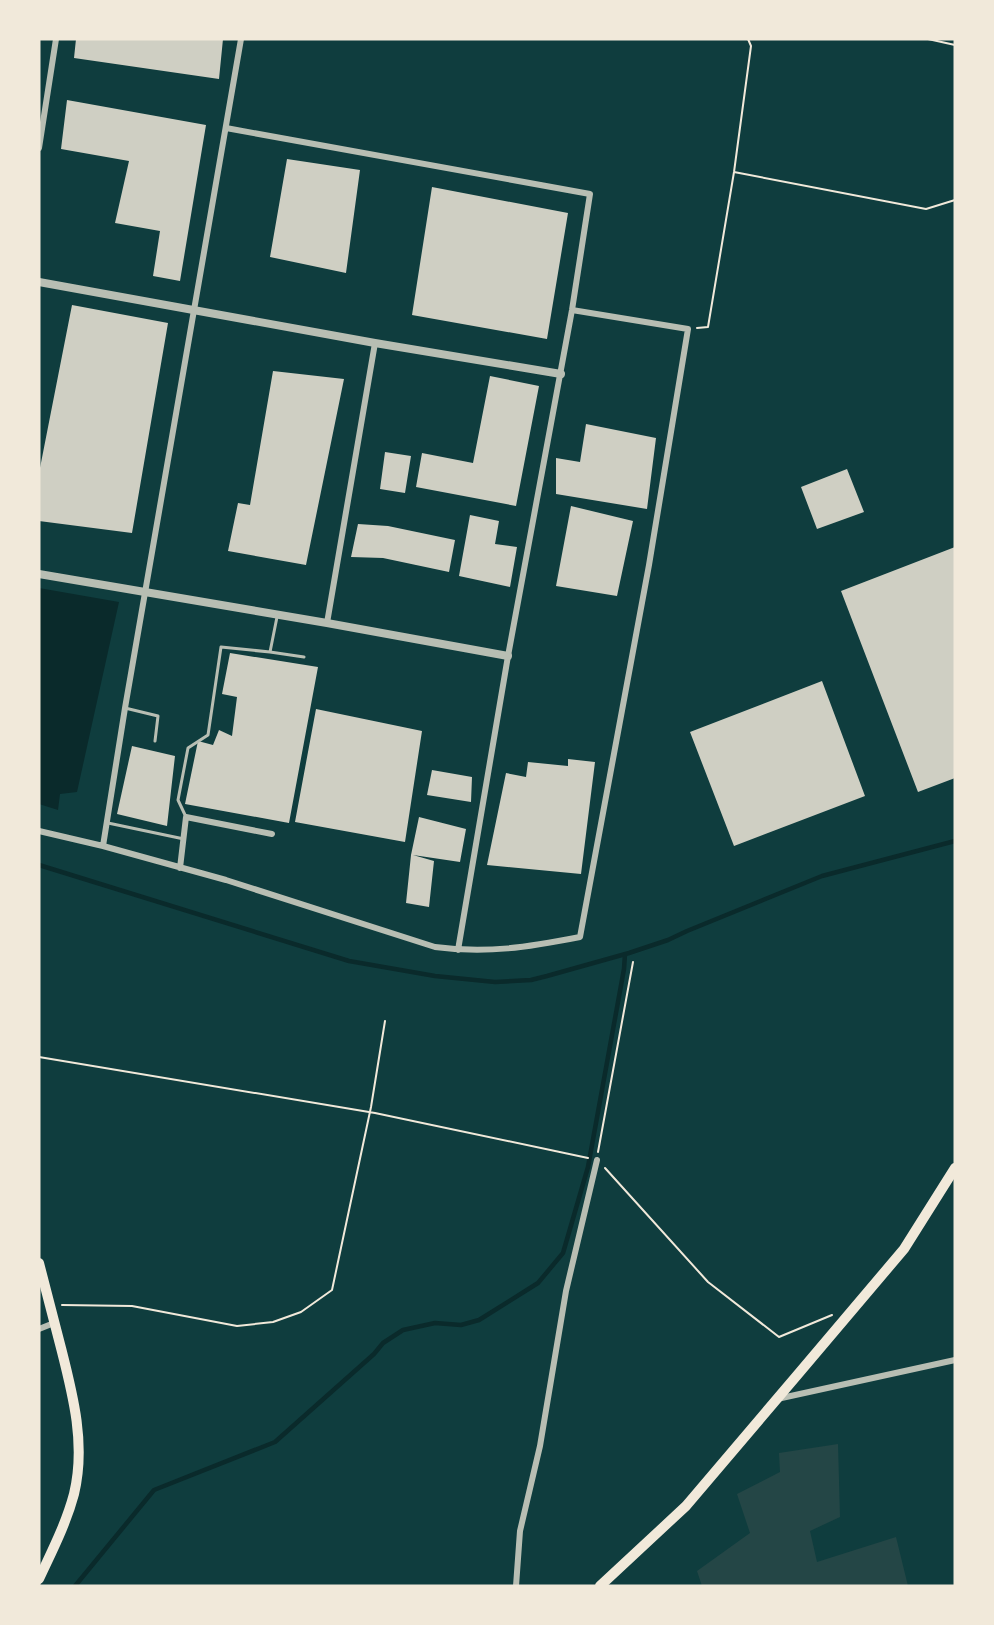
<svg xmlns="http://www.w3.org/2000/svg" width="994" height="1625" viewBox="0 0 994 1625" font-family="'Noto Serif',serif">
  <rect width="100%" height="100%" fill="#0f3d3e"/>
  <path fill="#244646" d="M838 1444 840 1517 810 1531 817 1562 896 1537 908 1586H702L697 1571 750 1533 737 1494 780 1472 779 1453Z"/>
  <path fill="#0a2a2b" d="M39 588 119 602 77 792 60 794 58 810 39 804Z"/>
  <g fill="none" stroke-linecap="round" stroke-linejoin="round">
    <path stroke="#0a2a2b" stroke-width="4.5" d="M39 865 349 961 435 976 495 982 531 980 547 976 629 953 668 940 687 931 822 876 955 841
      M75 1586 154 1490 275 1442 374 1354 383 1343 403 1330 435 1323 461 1325 479 1320 538 1283 563 1253 588 1167 624 969 625 954"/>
  </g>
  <path fill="#cfcfc3" d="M76 39H223L219 79 74 58Z
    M67 100 206 125 180 281 153 276 160 231 115 223 129 161 61 149Z
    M287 159 360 170 346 273 270 257Z
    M432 187 568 213 547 339 412 315Z
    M72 305 168 323 132 533 39 521V473Z
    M273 371 344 379 306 565 228 551 238 503 250 505Z
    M490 376 539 386 516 506 416 487 422 453 473 463Z
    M586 424 656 438 647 509 556 494V458L580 462Z
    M385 452 411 456 405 493 380 489Z
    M847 469 864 512 817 529 801 487Z
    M571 506 633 521 617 596 556 586Z
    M470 515 499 521 495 544 517 547 510 587 459 576Z
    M358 524 388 526 455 540 449 572 383 558 351 557Z
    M955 547V778L918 792 841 591Z
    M230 653 318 667 289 823 185 804 198 741 213 745 219 730 232 736 237 697 222 694Z
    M822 681 865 796 734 846 690 732Z
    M316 709 422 731 405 842 295 822Z
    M132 746 175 756 167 826 117 814Z
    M568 759 595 762 581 874 487 865 506 773 526 777 528 762 568 766Z
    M432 770 472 777 471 802 427 795Z
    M419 817 466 829 460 862 413 855 434 861 429 907 406 903 411 855Z"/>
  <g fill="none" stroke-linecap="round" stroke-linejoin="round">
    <path stroke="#f1e9da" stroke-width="2" d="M928 39 955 45
      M734 172 926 209 955 200
      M697 328 708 327 734 172 751 46 748 39
      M39 1057 375 1113 588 1158
      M598 1152 633 962
      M605 1168 708 1282 779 1337 832 1315
      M62 1305 132 1306 237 1326 273 1322 301 1312 332 1290 371 1107 385 1021"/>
    <path stroke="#b8beb3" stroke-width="3" d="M270 652 304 657
      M125 708 158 716 155 741
      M186 817 178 800 188 748 208 735 221 647 270 652 277 617
      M108 823 184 839"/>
    <path stroke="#b8beb3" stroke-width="6" d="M241 39 125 708 103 846 226 880 435 947C487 954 529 947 580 937L649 565 688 329 572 310
      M226 128 590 194 572 310 508 656 458 950
      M39 148 56 39
      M327 623 375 343
      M39 831 103 846
      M180 868 186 817 272 834
      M39 1329 54 1323
      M777 1399 955 1360
      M516 1586 520 1531 540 1446 566 1291 597 1160"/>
    <path stroke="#b8beb3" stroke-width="8" d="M39 282 375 343 561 374
      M39 574 327 623 508 656"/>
    <path stroke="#f1e9da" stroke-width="10" d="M39 1263C46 1291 54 1320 61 1348 73 1395 86 1445 74 1494 66 1524 52 1551 39 1579
      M600 1586 686 1506 799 1373 904 1249 955 1168"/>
  </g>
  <rect width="994" height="1625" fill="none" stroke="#f1e9da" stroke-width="81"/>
</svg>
